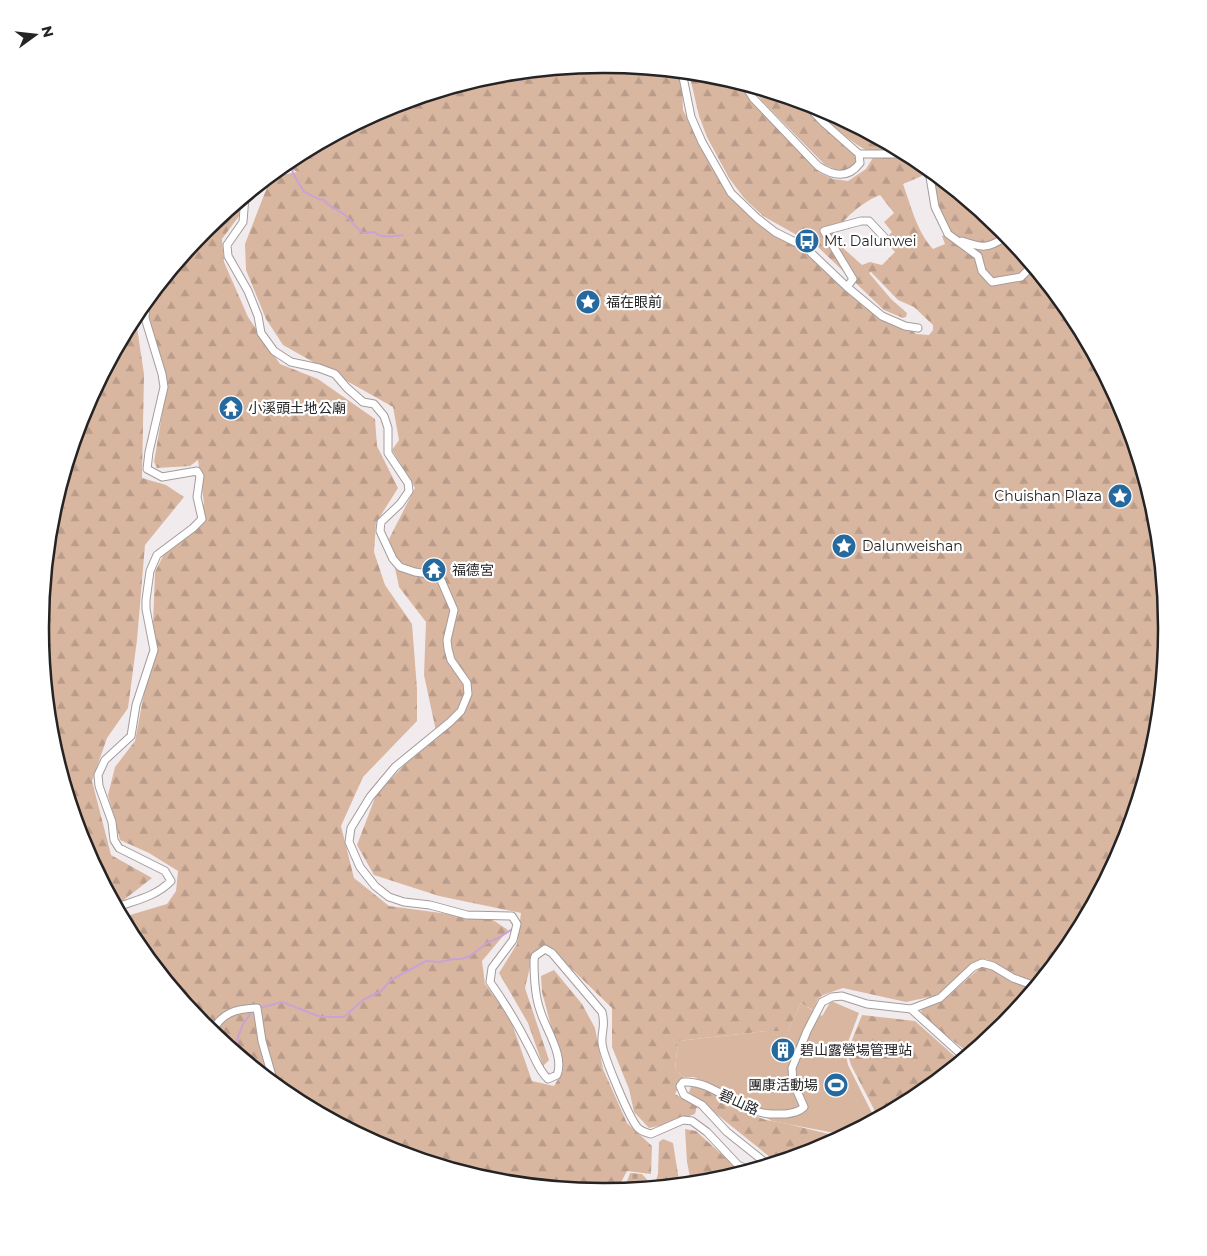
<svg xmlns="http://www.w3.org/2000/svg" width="1207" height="1256" viewBox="0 0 1207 1256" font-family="Montserrat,'Noto Sans TC',sans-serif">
  <defs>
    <pattern id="forest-firs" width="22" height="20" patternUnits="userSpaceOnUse" patternTransform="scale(1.25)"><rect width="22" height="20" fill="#d9b6a0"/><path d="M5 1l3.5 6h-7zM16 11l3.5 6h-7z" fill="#ba9c8a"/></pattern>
    <pattern id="cemetery-stones" width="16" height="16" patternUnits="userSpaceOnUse" patternTransform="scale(1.25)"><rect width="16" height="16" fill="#d9b6a0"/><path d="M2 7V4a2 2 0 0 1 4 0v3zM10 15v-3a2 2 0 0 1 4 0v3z" fill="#ba9c8a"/></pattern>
  </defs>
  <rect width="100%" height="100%" fill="#f2ebed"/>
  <path fill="#d9b6a0" d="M831 1001 859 1013 845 1050 848 1065 875 1119 842 1136 840 1134 772 1121 712 1086 694 1077H684L675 1070 678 1041 767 1031H788L801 1003 822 1016Z"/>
  <path fill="url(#forest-firs)" fill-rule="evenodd" d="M604 65 678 72 682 83 683 110 705 153 729 195 773 234 804 250 862 304 889 321 911 330 916 334 929 335 933 330V325L914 307 898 300 871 272 869 273 891 299 907 313 906 317 903 318 884 310 818 247 763 216 744 198 729 178 707 137 699 116 689 73 714 75 743 84 771 120 820 173 833 179 848 181 866 169 874 156C893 156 912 156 923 173L922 176 903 184C911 206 917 232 933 249L945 244 942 236 950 232 939 211 937 193 931 172 1002 230 1072 315 1124 413 1156 518 1167 628 1156 738 1124 844 1072 941 1037 984 1020 978 986 959 976 961 945 990 934 996 906 1002 843 988 823 995 818 999 813 1010 801 1003 788 1031H767L678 1041 675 1070 684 1077 675 1094 697 1106 695 1114 667 1124 649 1128 634 1112 629 1089 612 1047V1008L549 947 533 954 525 988 549 1060 543 1066 528 1023 499 973 517 944 521 913 439 896 374 875 357 845 376 795 436 731 424 675 426 622 399 587 389 539 415 488 392 450 399 440 393 407 283 345 266 319 246 270 245 244 271 177 297 172 285 164 291 159 388 107 494 75ZM880 195 894 213 884 222 892 232 884 240 895 252 882 265 870 262 862 265 833 239V235C843 219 862 202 880 195Z
    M752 87 801 102 857 154V162L853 166 843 171H839L825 165 763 102Z
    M812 105 819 108 907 154C895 154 881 155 871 152 858 149 821 116 812 105Z
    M240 201 239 216 222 239 224 262 248 317 280 364 318 379 375 419 377 446 398 488 376 523 374 552 385 585 412 624 417 689V721L363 777 341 826 354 878 389 906 493 920 508 930 482 961 485 984 509 1015 532 1081 554 1086 563 1071 542 992 541 976 554 970 582 1004 595 1028 603 1069 627 1123 652 1146 651 1174 627 1171 619 1186 598 1191 493 1181 388 1148 290 1096 205 1026 139 946 130 915 167 904 176 891 178 871 149 853 120 840 108 795 115 767 135 741 152 652 155 572 164 554 194 526 204 503 198 460 190 466 157 468 154 462 165 397 145 323 150 311 147 300 196 241 214 234 229 210Z
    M135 314 144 374 142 478 166 485 184 497 145 545 137 640 128 708 107 738 92 781 111 855 152 878 116 906 83 843 51 738 40 628 51 518 83 412Z
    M985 966 1033 988 1002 1027 969 1053 925 1019 921 1011 923 1008 948 996 981 967Z
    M862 1015 915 1021 960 1061 916 1097 878 1117 851 1065 847 1052Z
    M699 1086 752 1115 766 1120 788 1124 841 1137 819 1149 776 1162 689 1092 691 1087Z
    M685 1129 696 1131 741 1172 713 1181 654 1187 658 1174 659 1142 663 1139 673 1143 679 1180 685 1182 688 1181 690 1177 687 1162Z"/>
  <path fill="url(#cemetery-stones)" d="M630 1173 642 1174 651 1184 648 1187 610 1191 625 1187Z"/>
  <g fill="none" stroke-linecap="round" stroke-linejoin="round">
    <path stroke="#c9a3d4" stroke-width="2" d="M509 74 510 77 523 81
      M358 124 365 127
      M290 160 293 173 304 192C312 194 316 200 324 200 329 207 338 210 345 215 351 220 356 228 363 233L374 232C382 239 393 236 403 235
      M260 1008 282 1002 321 1017H344L363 1000 381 991 391 980 413 968 426 961 439 962 454 959H461L470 956 487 943 500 937 514 928
      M235 1045 243 1024 253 1010"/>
    <defs>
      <path id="minor" d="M682 72 691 117 702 142 731 193 757 218 775 232 805 247 847 287 882 316 905 326 918 328
        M745 85 753 98 818 166C833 176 848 179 860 163L859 154 824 123 805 103
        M859 154H898L919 162
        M920 162 930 177 935 207 948 234 978 256 982 271 992 282 1021 277 1032 266
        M245 196 243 222 227 245 228 256 248 291 258 316 261 333 274 351 291 362 319 368 335 374 347 388 363 402 374 404 384 416 388 428V453L408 483 409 491 400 504 381 522 380 531 393 559 400 567 415 572 435 575 441 580 454 610 447 640 448 649 451 660 467 683 468 694 461 711 450 722 395 767 370 797 351 828 349 842 360 867 375 886 389 897 404 902 430 905 467 915 512 916 517 924 513 940 492 968 490 982C504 1002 517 1023 528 1045 535 1057 538 1070 548 1079L557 1075C565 1056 545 1028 540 1010 535 996 534 974 534 960L535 956 545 949 552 953 602 1012C606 1028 601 1030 602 1043 603 1055 629 1118 638 1128 641 1131 647 1133 651 1134L683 1120 692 1121 707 1132 738 1165 749 1170
        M206 229 225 219 232 207
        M962 241C982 248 988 249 1005 237
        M847 287 853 279 824 231 861 221H869L884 237
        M123 919 120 913 123 905C141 899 157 895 171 881L165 871 119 848 114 840 112 822 99 786 98 775 105 760 131 736 136 705 154 650 146 609V600L150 571 157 555 193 528 202 519 197 497 200 476 197 471 162 477 147 469 149 452 164 387 162 374 145 318 146 302
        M911 1009 964 1057
        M212 1032C222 1012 236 1009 257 1008L262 1041 274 1083
        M767 1164 727 1132 702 1105 684 1095 680 1086 683 1082C711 1080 733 1106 759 1112 768 1115 777 1114 786 1114 793 1113 799 1112 804 1107L793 1082 792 1068 807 1031 822 1002 832 997 842 996 867 1004 911 1009 940 998 973 967 982 963 993 966 1013 978 1035 986"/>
    </defs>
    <use href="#minor" stroke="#a39c9d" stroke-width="9"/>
    <use href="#minor" stroke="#fff" stroke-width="7"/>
  </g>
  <defs>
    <symbol id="bus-disc" viewBox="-11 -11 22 22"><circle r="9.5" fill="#25699e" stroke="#fff"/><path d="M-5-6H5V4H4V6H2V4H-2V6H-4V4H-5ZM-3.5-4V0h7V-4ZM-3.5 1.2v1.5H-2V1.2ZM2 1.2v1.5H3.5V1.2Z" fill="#fff"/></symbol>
    <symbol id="sight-disc" viewBox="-11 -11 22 22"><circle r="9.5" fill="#25699e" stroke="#fff"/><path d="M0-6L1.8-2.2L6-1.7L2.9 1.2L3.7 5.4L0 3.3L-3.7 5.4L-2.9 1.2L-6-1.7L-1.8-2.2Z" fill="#fff"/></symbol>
    <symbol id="temple-disc" viewBox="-11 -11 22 22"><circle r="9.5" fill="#25699e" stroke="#fff"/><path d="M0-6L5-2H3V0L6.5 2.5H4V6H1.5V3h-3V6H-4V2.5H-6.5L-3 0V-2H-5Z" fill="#fff"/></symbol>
    <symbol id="building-disc" viewBox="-11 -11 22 22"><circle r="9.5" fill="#25699e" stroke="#fff"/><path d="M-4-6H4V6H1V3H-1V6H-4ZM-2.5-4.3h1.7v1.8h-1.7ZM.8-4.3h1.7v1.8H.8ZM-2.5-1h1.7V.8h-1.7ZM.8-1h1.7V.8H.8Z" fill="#fff"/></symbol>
    <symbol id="stadium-disc" viewBox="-11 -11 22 22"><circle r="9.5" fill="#25699e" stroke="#fff"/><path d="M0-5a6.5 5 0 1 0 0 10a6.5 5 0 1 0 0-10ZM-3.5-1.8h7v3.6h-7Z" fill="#fff"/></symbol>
  </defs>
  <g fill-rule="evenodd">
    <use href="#bus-disc" x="793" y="227" width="28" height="28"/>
    <use href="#sight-disc" x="574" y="288" width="28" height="28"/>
    <use href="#temple-disc" x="217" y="394" width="28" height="28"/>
    <use href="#sight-disc" x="1106" y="482" width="28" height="28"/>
    <use href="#sight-disc" x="830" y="532" width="28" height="28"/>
    <use href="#temple-disc" x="420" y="556" width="28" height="28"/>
    <use href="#building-disc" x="769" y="1036" width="28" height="28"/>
    <use href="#stadium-disc" x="822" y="1071" width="28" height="28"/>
  </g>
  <g text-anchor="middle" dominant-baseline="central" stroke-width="4.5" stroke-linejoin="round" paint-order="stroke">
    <g font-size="14" fill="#252323" stroke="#fff" text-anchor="start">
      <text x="824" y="241">Mt. Dalunwei</text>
      <text x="606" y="302">福在眼前</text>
      <text x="248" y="408">小溪頭土地公廟</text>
      <text x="1102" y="496" text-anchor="end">Chuishan Plaza</text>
      <text x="862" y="546">Dalunweishan</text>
      <text x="452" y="570">福德宮</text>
      <text x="800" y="1050">碧山露營場管理站</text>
      <text x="818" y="1085" text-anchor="end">團康活動場</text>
    </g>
    <g font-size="14" fill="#252323" stroke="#fff">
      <text transform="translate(739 1102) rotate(24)">碧山路</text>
    </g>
  </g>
  <path d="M0 0H1207V1256H0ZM603 73H604A554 554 0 0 1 1158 627V629A554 554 0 0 1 604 1183H603A554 554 0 0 1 49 629V627A554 554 0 0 1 603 73Z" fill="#fff" fill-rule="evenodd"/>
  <path fill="none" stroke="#252323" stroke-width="2.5" d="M603 73H604A554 554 0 0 1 1158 627V629A554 554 0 0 1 604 1183H603A554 554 0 0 1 49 629V627A554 554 0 0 1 603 73Z"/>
  <g transform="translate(35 35) rotate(75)" stroke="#ffffff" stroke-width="4" paint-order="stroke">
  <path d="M0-4L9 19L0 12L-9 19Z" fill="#252323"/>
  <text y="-8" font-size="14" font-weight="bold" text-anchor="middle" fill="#252323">N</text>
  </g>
</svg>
